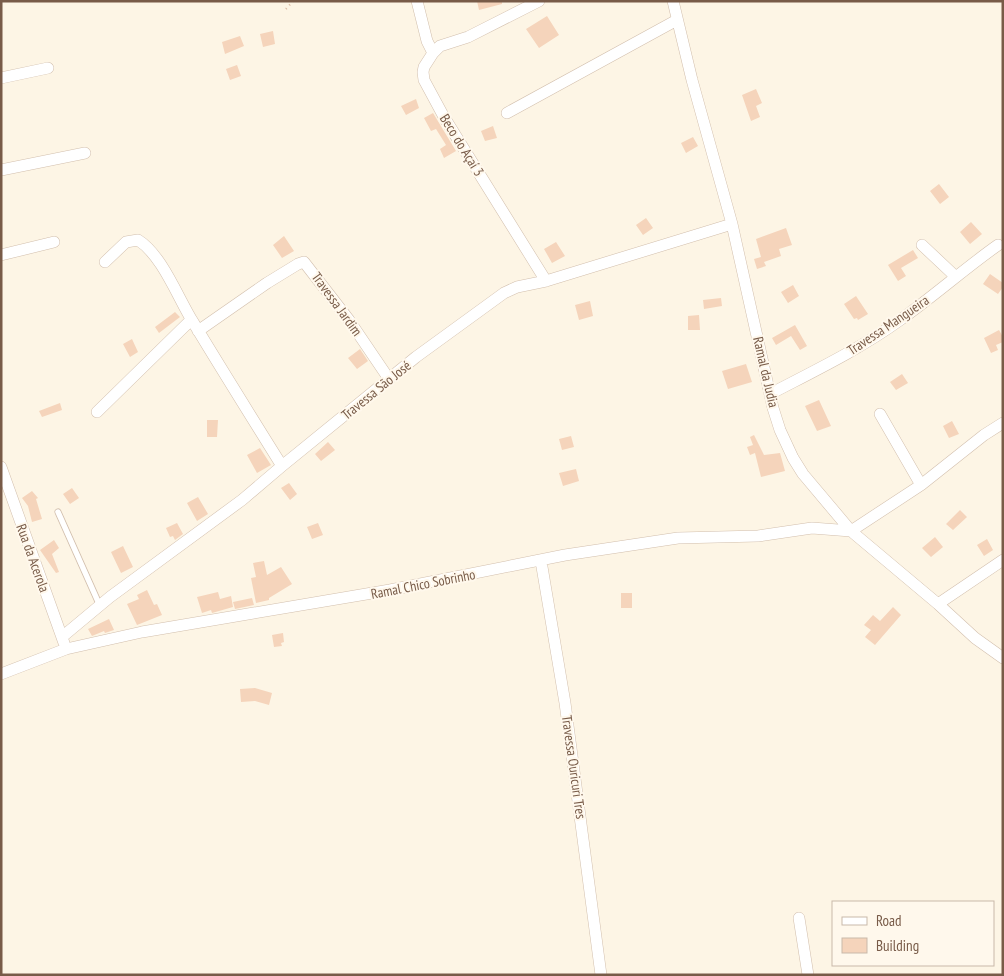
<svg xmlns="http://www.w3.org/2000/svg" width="1004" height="976" viewBox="0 0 1004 976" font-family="'PT Sans Narrow',sans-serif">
  <rect width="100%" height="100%" fill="#fdf5e5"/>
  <path fill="#f5d4bb" d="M477 1H502V4L479 10Z
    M547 16 559 35 539 48 526 29Z
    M273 31 275 44 263 47 260 34Z
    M240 36 244 46 225 54 222 42Z
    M237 65 241 76 230 80 226 69Z
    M756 89 762 103 756 106 760 117 751 121 742 95Z
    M416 99 419 108 406 115 401 106Z
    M433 113 456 151 444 158 440 149 446 145 436 129 431 131 424 118Z
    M493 126 497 138 485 141 481 131Z
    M693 137 698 146 686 153 681 143Z
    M939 184 949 197 940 204 930 191Z
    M646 218 653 228 643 235 636 225Z
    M971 222 982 234 970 244 960 232Z
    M786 228 792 245 779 249 781 256 764 262 766 266 757 269 754 259 761 257 756 239Z
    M284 236 294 251 282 258 273 245Z
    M556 242 565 256 552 263 544 249Z
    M913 250 918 258 901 268 906 276 898 281 888 265Z
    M990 274 1003 283V287L998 294 983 284Z
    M793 285 799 296 788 303 781 292Z
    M856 296 868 314 858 320 857 318 854 319 844 304Z
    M721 298 722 306 704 309 703 300Z
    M590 301 593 316 579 320 575 305Z
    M175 312 180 317 159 333 155 327Z
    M699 315 700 330H688V316Z
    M795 325 807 346 800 350 791 336 776 345 772 338Z
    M999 330 1003 337V342L996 345 998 350 991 353 984 338Z
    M132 339 138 352 130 357 123 344Z
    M360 349 368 361 357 369 348 358Z
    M746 364 752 382 728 389 722 371Z
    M902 374 908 383 896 390 890 382Z
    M819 400 831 426 817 431 805 406Z
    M60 403 62 410 42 417 39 411Z
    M207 420H218L217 437H207Z
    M952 421 959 434 949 438 943 426Z
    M754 435 764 455 780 453 785 471 761 477 755 453 750 455 747 447 753 445 750 437Z
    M571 436 574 447 562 450 559 439Z
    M328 442 335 450 321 461 315 454Z
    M260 448 271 465 257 473 247 455Z
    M576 469 579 481 563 486 559 473Z
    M289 483 297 494 290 500 281 488Z
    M72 488 79 498 70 504 63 494Z
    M32 491 38 498 36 499 42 519 32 522 28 506 22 498Z
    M198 497 208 514 197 521 187 503Z
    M960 510 967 517 953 530 946 524Z
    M177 523 183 534 175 540 173 536 170 537 166 528Z
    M318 523 323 535 312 539 307 527Z
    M935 537 943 547 931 557 922 548Z
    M987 539 993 550 984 556 977 545Z
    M54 540 59 548 52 554 59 572 56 573 40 550Z
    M123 546 133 567 121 573 111 552Z
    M264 561 267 575 281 567 292 584 269 598V600L256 603 251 578 256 577 253 563Z
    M147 590 154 605 157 604 162 615 137 625 127 604 139 599 137 595Z
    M218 592 220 599 231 596 233 607 212 613 211 610 202 613 197 597Z
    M621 593H632V608H621Z
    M252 598 254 605 235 609 233 602Z
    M893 607 901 615 875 645 865 637 871 630 864 625 873 615 880 621Z
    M109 619 114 630 105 633 104 631 92 636 88 629Z
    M283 633 284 642 281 643 282 646 274 647 272 635Z
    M255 688 272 693 269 705 255 701 241 702 240 689Z"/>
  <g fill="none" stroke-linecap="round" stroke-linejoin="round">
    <defs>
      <path id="service" d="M58 512 100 606"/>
      <path id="minor" d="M417 1 427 41 433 53 424 67 423 72 424 80 444 117 546 281
        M673 1 692 80 732 224 773 408 780 430 793 458 803 474 851 531 938 604 975 638 1003 658
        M433 53 440 46 468 37 539 1
        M1 78 48 68
        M507 113 677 20
        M1 170 85 153
        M922 245 956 277
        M1 255 54 242
        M105 262 126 242 138 240C162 255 178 298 193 322 222 370 252 418 282 466
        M198 331 267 283 298 264 304 262 349 320 389 379
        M770 394C814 371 860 349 900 320 934 296 964 269 998 245
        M97 412 191 320
        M880 414 921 485
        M1 467 64 643
        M541 561 565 703 601 975
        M938 604 1003 560
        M62 637 110 597 242 500 282 466 416 357 504 293 517 287 546 281 732 224
        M1 674 66 649 142 632 390 590 565 555 678 538 758 536 812 528 851 531 921 485 984 435 1003 423
        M799 918 808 975"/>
    </defs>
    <use href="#service" stroke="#d2bfad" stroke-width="7"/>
    <use href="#minor" stroke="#d2bfad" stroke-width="12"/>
    <path stroke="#dab79e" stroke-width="2" stroke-dasharray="1 4" stroke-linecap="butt" d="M286 9 293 1"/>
    <use href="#service" stroke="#fff" stroke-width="5.5"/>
    <use href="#minor" stroke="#fff" stroke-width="11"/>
  </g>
  <g text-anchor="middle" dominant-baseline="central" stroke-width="4" stroke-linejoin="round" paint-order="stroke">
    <g font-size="14" fill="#785b48" stroke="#fff8ec">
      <text transform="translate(462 145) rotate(58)">Beco do Açaí 3</text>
      <text transform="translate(337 304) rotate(54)">Travessa Jardim</text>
      <text transform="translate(888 325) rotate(-34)">Travessa Mangueira</text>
      <text transform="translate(766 372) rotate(77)">Ramal da Judia</text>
      <text transform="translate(376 390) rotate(-39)">Travessa São José</text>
      <text transform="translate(33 558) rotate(70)">Rua da Acerola</text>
      <text transform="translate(423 584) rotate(-11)">Ramal Chico Sobrinho</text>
      <text transform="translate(574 767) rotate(82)">Travessa Ouricuri Tres</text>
    </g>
  </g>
  <rect width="1004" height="976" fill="none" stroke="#785b48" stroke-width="5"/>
  <rect x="832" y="901" width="162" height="65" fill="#fff8ec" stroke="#c9b9aa"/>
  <rect x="842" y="917" width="25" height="8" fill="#ffffff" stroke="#c9b9aa"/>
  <text x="876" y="926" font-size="15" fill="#785b48">Road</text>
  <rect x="842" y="938" width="25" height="15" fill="#f5d4bb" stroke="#c9b9aa"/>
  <text x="876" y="951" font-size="15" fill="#785b48">Building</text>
</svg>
